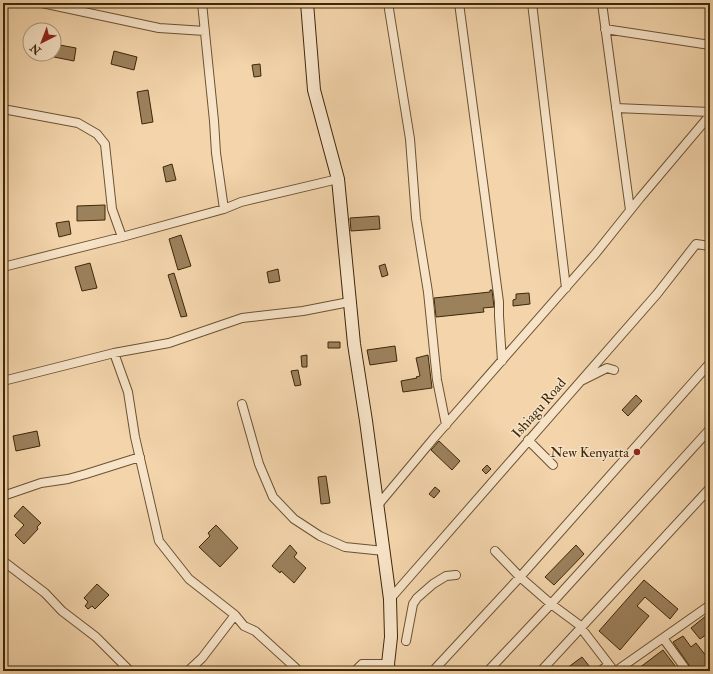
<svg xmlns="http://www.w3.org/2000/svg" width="713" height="674" viewBox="0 0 713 674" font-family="'IM FELL Double Pica',serif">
  <rect width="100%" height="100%" fill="#f3d4ab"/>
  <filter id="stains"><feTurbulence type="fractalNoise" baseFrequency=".005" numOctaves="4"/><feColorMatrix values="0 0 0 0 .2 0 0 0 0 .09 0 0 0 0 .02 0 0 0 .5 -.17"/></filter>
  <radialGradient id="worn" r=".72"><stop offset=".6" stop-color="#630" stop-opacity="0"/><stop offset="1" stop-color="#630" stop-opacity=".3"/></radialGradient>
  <path fill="#9c815d" stroke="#3e2808" d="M54 44 76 48 74 61 54 57Z
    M114 51 137 57 134 70 111 64Z
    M260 64 261 76 254 77 252 65Z
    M148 90 153 122 142 124 137 92Z
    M172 164 176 180 166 182 163 167Z
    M105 205V220L77 221V206Z
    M379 216 380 229 351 231 350 218Z
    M69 221 71 234 59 237 56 223Z
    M181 235 191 266 178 270 169 239Z
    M90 263 97 288 82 291 75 267Z
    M385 264 388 275 382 277 379 266Z
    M278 269 280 281 269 283 267 272Z
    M174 273 187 316 181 317 168 275Z
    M490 290H492L494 307 483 308 484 312 436 317 434 298 490 292Z
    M529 293 530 304 513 306V300L516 299V294Z
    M328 342H340V348H328Z
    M395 346 397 361 370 365 367 350Z
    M307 355V367H302L301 356Z
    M428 355 432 388 403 392 401 381 417 378 416 377 420 376 416 358Z
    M298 370 301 385 295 386 291 371Z
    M636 395 642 401 628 416 622 410Z
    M37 431 40 446 16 451 13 436Z
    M439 441 460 461 452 470 431 450Z
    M487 465 491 469 486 474 482 470Z
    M326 476 330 503 321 504 318 477Z
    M435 487 440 491 434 498 429 494Z
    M23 506 41 523 37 527 38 529 24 544 15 535 24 525 14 516Z
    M216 525 238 548 220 567 199 547 210 536 208 533Z
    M290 545 297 553 294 557 306 568 294 583 281 571 280 573 272 566Z
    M576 545 584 554 554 585 545 577Z
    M644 580 678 609 670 619 645 597 637 606 649 616 620 650 599 631Z
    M97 584 109 595 95 609 92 606 88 609 85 606 88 602 84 598Z
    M707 615 710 619V632L700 639 691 628Z
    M683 636 691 647 696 643 706 656 710 653V669L707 671H692L691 668 673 642Z
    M663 650 679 671H635Z
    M582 657 590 667 584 671H563Z"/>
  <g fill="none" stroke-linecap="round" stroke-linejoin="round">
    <defs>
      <path id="street" d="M42 3 159 28 205 31
        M202 3 214 121 216 153 224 209
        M388 3 410 139 416 218 428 292 437 380 446 425
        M459 3 499 302V316L502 361
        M532 3 566 288
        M602 3 630 210
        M605 29 710 45
        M616 108 710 112
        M3 109 78 123 97 134 105 144 112 209 122 237
        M3 267 122 237 224 209 241 202 338 179
        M114 353 128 392 135 437 159 541 189 579 235 615
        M583 380 607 368 614 370
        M3 381 114 353 169 343 242 318 303 311 349 302
        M242 404 259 464 273 497 294 519 320 536 345 547 384 551
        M528 440 553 465
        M3 496 41 483 68 479 86 474 140 457
        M378 505 434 438 596 253 640 198 710 115
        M495 551 520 577 551 604 578 624 614 671
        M3 561 45 593 62 611 96 637 130 671
        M390 599 657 294 696 244 710 246
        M663 638 687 671
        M406 641 413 604 417 598 433 584 446 576 456 575
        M188 671 202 658 235 615 244 626 255 631 299 671
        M355 671 362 664H388
        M433 671 520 577 710 363
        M488 671 551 604 710 429
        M541 671 710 488
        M600 671 609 665
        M616 671 710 605"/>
      <path id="secondary" d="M307 3 314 90 338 179 354 344 366 421 390 599 391 637 388 664 389 671"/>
    </defs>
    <use href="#street" stroke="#6b5331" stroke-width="10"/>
    <use href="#secondary" stroke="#3e2808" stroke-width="14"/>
    <use href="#street" stroke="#f7e3c8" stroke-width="8"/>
    <use href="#secondary" stroke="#f7e3c8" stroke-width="12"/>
  </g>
  <circle fill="#8f2418" stroke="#f7e3c8" stroke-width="1.5" cx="637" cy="452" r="4"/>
  <g text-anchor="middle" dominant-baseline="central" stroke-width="3" stroke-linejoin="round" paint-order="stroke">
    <g font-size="14" fill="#3e2808" stroke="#f7e3c8">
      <text transform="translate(539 408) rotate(-49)">Ishiagu Road</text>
    </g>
    <g font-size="14" fill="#3e2808" stroke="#f7e3c8" text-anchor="end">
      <text x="629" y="452">New Kenyatta</text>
    </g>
  </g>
  <rect width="713" height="674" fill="none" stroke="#f3d4ab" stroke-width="16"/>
  <rect x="4" y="4" width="705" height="666" fill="none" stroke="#3e2808" stroke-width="2"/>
  <rect x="8" y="8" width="697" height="658" fill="none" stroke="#3e2808"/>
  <g transform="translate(42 42) rotate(222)"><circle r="19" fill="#f7e3c8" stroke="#ad987b"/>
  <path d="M0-3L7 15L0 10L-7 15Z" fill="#8f2418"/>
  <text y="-6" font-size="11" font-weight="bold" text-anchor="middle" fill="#3e2808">N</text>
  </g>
  <rect width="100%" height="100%" filter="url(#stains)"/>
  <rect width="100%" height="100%" fill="url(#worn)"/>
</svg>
